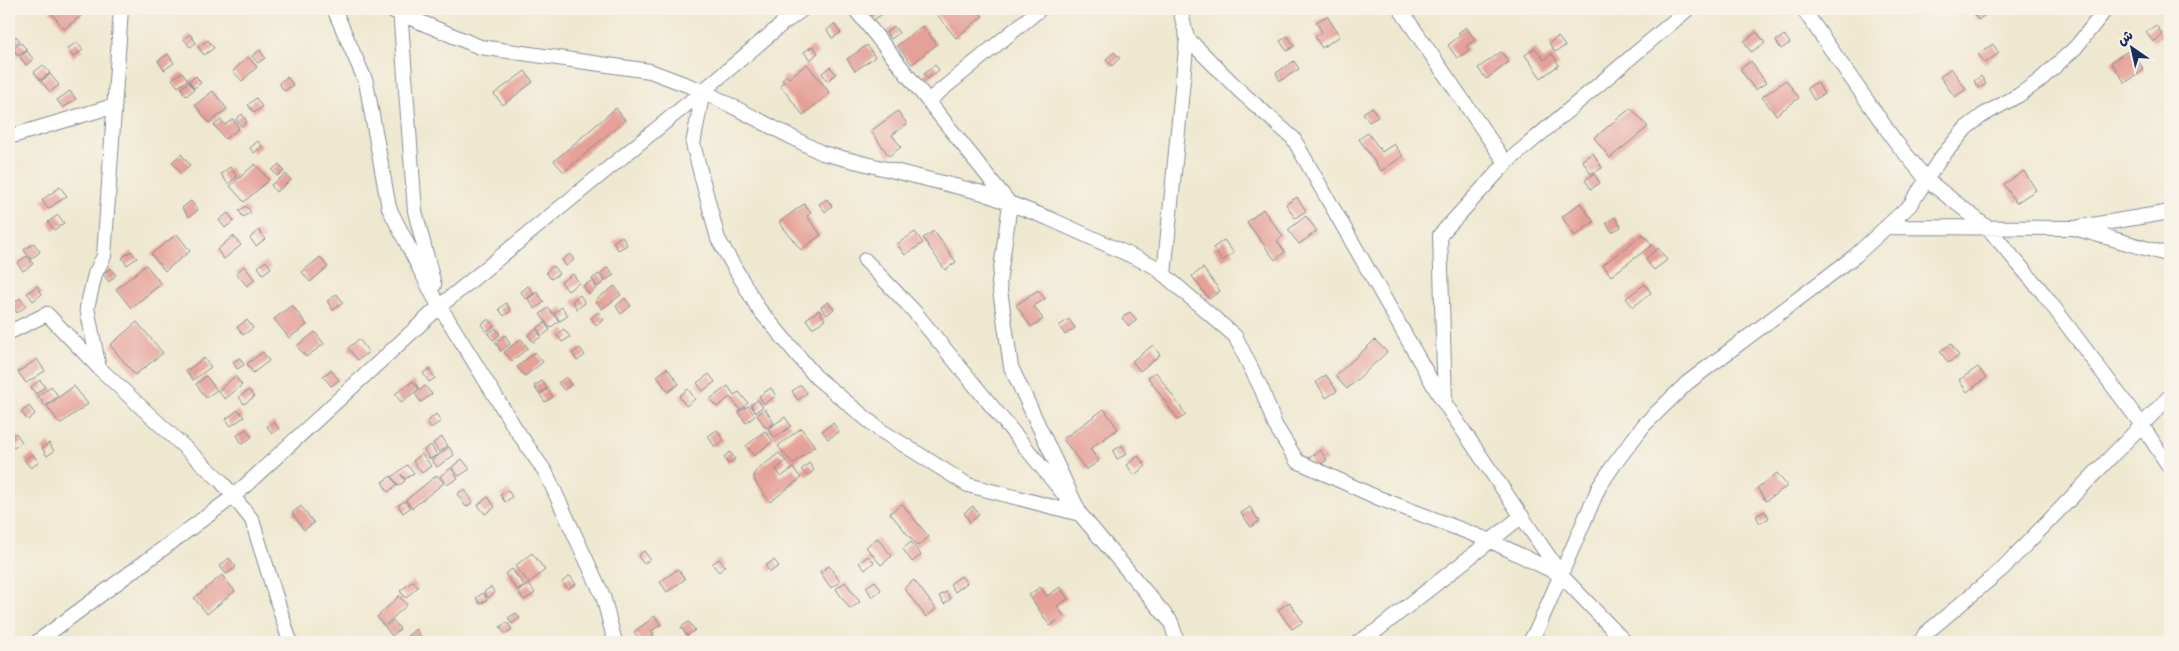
<svg xmlns="http://www.w3.org/2000/svg" width="2179" height="651" viewBox="0 0 2179 651" font-family="'Gochi Hand','Playpen Sans Arabic',sans-serif">
  <rect width="100%" height="100%" fill="#f7f3e8"/>
  <filter id="ink" filterUnits="userSpaceOnUse"><feTurbulence type="fractalNoise" baseFrequency=".02" numOctaves="2"/><feDisplacementMap in="SourceGraphic" scale="10" xChannelSelector="R" yChannelSelector="G"/><feConvolveMatrix kernelMatrix="1 2 1 2 8 2 1 2 1" color-interpolation-filters="sRGB"/></filter>
  <filter id="wash" filterUnits="userSpaceOnUse"><feTurbulence type="fractalNoise" baseFrequency=".0096" numOctaves="4" result="noise"/><feDisplacementMap in="SourceGraphic" scale="20" xChannelSelector="R" yChannelSelector="G"/><feGaussianBlur stdDeviation="1.12" result="paint"/><feColorMatrix in="noise" values="0 0 0 0 0 0 0 0 0 0 0 0 0 0 0 0 0 1.4 0 .05"/><feComposite in="paint" operator="in"/></filter>
  <g filter="url(#wash)">
    <rect width="100%" height="100%" fill="#efe8d0"/>
    <g id="blocks">
      <path fill="#e5a098" d="M54 9H77L82 15 64 29 50 11Z
        M863 9H881L884 13 872 21Z
        M937 9H977L983 16 956 38 934 11Z
        M1970 9H1992L1993 10 1978 20Z
        M1327 16 1340 36 1322 48 1315 37 1322 32 1316 22Z
        M834 24 841 33 832 38 827 30Z
        M2156 25 2163 35 2153 42 2146 32Z
        M894 26 899 33 891 39 886 32Z
        M922 26 937 44 912 64 897 46Z
        M1466 27 1475 40 1466 46 1469 50 1457 58 1448 45 1460 36 1458 33Z
        M1757 32 1765 43 1751 52 1744 41Z
        M190 34 196 43 190 47 184 39Z
        M1784 35 1790 43 1781 49 1776 41Z
        M16 36 20 41 12 47 9 41Z
        M1288 36 1294 46 1287 51 1280 41Z
        M1558 37 1565 46 1555 52 1549 43Z
        M208 40 214 48 204 55 198 47Z
        M77 42 83 50 73 57 67 49Z
        M21 43 27 50 18 56 13 49Z
        M1993 44 1999 53 1985 63 1978 54Z
        M867 45 875 57 855 71 847 59Z
        M813 46 818 53 810 60 804 52Z
        M1535 48 1544 60 1552 54 1559 65 1541 78 1525 55Z
        M2131 49 2144 70 2125 83 2111 62Z
        M260 50 265 58 258 63 252 56Z
        M27 51 33 59 26 65 20 57Z
        M1114 52 1120 58 1112 66 1106 59Z
        M1501 52 1509 62 1486 79 1478 68Z
        M168 54 174 63 164 70 158 61Z
        M248 57 257 67 242 81 233 71Z
        M1294 61 1299 69 1280 81 1276 73Z
        M1751 61 1766 83 1755 90 1740 69Z
        M807 64 830 93 803 115 780 85 784 82 782 79 786 75 789 78Z
        M43 65 50 73 40 80 34 72Z
        M935 65 939 70 928 79 924 74Z
        M830 67 836 74 827 81 822 73Z
        M1951 68 1966 89 1955 97 1940 77Z
        M525 71 533 82 503 105 494 94Z
        M182 72 188 80 178 87 172 79Z
        M50 74 59 85 50 92 41 81Z
        M196 76 201 83 194 88 189 81Z
        M1981 76 1986 84 1979 88 1974 81Z
        M287 77 293 85 284 91 279 83Z
        M1786 80 1799 98 1776 115 1762 97Z
        M189 82 194 90 186 96 181 88Z
        M1817 82 1824 94 1814 100 1807 88Z
        M70 91 76 99 63 108 57 100Z
        M213 91 227 109 209 123 195 105Z
        M256 98 262 107 254 113 248 105Z
        M1372 107 1378 117 1369 122 1363 113Z
        M616 108 625 120 564 172 554 161Z
        M1631 108 1648 127 1610 158 1594 138Z
        M898 111 907 124 892 135 901 147 889 156 871 131Z
        M242 114 247 122 241 126 236 119Z
        M233 119 239 128 225 139 214 125 221 120 225 125Z
        M1368 133 1382 152 1394 144 1403 156 1381 171 1359 139Z
        M258 141 262 146 254 153 250 148Z
        M1593 153 1602 168 1591 174 1582 160Z
        M181 154 190 165 181 173 172 162Z
        M255 164 269 180 244 202 230 186Z
        M279 164 284 171 277 176 272 170Z
        M230 167 237 177 228 184 221 174Z
        M2024 171 2036 190 2016 203 2004 184Z
        M286 174 291 180 276 192 271 185Z
        M1594 174 1600 183 1591 189 1585 180Z
        M60 187 67 196 48 209 42 200Z
        M1297 197 1306 211 1295 218 1286 204Z
        M827 199 832 206 825 212 819 204Z
        M191 201 198 210 189 217 182 208Z
        M1580 203 1594 222 1575 236 1562 217Z
        M804 204 811 213 807 216 821 235 801 250 779 222Z
        M246 206 251 212 243 217 239 211Z
        M1263 209 1283 236 1277 241 1285 252 1275 260 1247 222Z
        M228 213 234 221 225 228 219 220Z
        M58 215 64 223 54 230 48 222Z
        M1306 216 1317 231 1299 244 1288 230Z
        M1615 217 1621 227 1612 232 1606 223Z
        M259 230 265 239 256 246 250 238Z
        M934 231 956 262 945 270 923 238Z
        M915 232 923 243 905 255 897 244Z
        M177 234 190 251 165 271 151 254Z
        M1643 234 1652 245 1611 276 1603 265Z
        M233 236 241 245 224 259 217 250Z
        M622 236 627 245 618 250 613 242Z
        M1224 240 1234 253 1222 261 1213 248Z
        M34 243 40 252 31 259 24 250Z
        M1658 248 1667 260 1654 270 1645 259Z
        M131 251 137 258 127 265 122 258Z
        M570 254 574 260 566 266 562 260Z
        M27 256 33 264 23 271 17 263Z
        M320 257 328 267 310 282 302 272Z
        M266 261 271 268 263 274 258 267Z
        M146 265 161 284 131 308 116 289Z
        M244 266 255 280 247 286 236 273Z
        M553 266 559 274 551 279 546 272Z
        M608 267 614 275 606 280 601 273Z
        M110 268 116 275 109 282 103 274Z
        M1203 268 1220 291 1209 299 1192 276Z
        M573 274 579 283 568 291 561 282Z
        M599 274 605 281 597 287 592 279Z
        M591 281 596 288 589 294 583 286Z
        M1645 284 1651 293 1633 307 1626 298Z
        M37 286 42 294 33 301 27 293Z
        M528 286 534 293 526 299 521 292Z
        M615 286 621 295 602 309 595 300Z
        M1038 290 1045 299 1034 306 1043 319 1031 327 1016 305Z
        M537 292 544 302 535 309 528 299Z
        M337 294 343 303 333 310 327 301Z
        M580 295 585 303 577 309 572 301Z
        M20 298 26 306 17 313 11 305Z
        M625 298 631 306 621 314 616 306Z
        M828 302 834 309 827 315 821 307Z
        M506 303 511 311 504 316 499 309Z
        M292 305 307 325 289 338 274 319Z
        M562 307 568 316 560 321 554 313Z
        M548 308 559 321 550 328 540 314Z
        M819 310 825 320 812 328 806 319Z
        M598 312 604 320 596 325 591 318Z
        M1130 312 1137 320 1129 326 1122 318Z
        M489 319 494 326 486 332 481 324Z
        M1069 319 1075 328 1065 335 1059 326Z
        M247 320 253 328 243 335 237 327Z
        M137 322 163 353 135 375 110 345Z
        M545 323 550 330 542 336 537 328Z
        M496 328 500 335 493 340 488 334Z
        M536 329 541 337 533 342 528 335Z
        M564 329 570 337 562 342 557 335Z
        M315 332 324 344 306 357 297 346Z
        M505 335 510 344 501 351 495 342Z
        M359 339 369 352 358 360 348 348Z
        M521 339 528 348 512 361 504 352Z
        M1375 340 1387 352 1347 389 1335 376Z
        M1951 344 1959 356 1948 363 1940 351Z
        M1153 345 1160 355 1140 371 1132 361Z
        M580 348 585 355 577 361 572 353Z
        M263 352 269 361 253 373 247 364Z
        M535 352 543 362 525 376 517 367Z
        M204 358 211 367 193 380 186 371Z
        M240 358 244 365 237 369 233 362Z
        M37 359 45 371 26 383 18 372Z
        M1978 367 1986 378 1967 392 1959 380Z
        M667 368 679 384 668 392 657 376Z
        M429 369 435 378 429 382 423 373Z
        M331 370 339 380 331 386 323 376Z
        M1156 372 1186 415 1178 420 1148 377Z
        M709 374 715 382 703 391 697 383Z
        M1326 375 1337 391 1326 398 1316 382Z
        M206 376 217 390 206 398 196 384Z
        M235 376 242 385 225 399 218 391Z
        M566 377 571 385 564 390 558 383Z
        M40 380 45 387 36 394 31 387Z
        M413 381 419 389 401 402 395 394Z
        M542 381 547 388 539 394 534 386Z
        M801 385 807 393 798 400 792 391Z
        M51 386 58 396 45 406 38 396Z
        M74 386 88 404 60 424 47 406Z
        M425 386 432 394 421 402 415 394Z
        M728 386 734 395 739 392 748 403 740 410 730 397 717 407 710 399Z
        M771 388 776 396 764 404 759 396Z
        M547 389 553 397 545 402 540 395Z
        M688 389 695 399 686 406 679 396Z
        M249 390 254 397 244 404 239 397Z
        M758 400 763 407 755 412 751 405Z
        M29 406 35 414 28 420 21 412Z
        M748 406 755 416 746 423 738 412Z
        M765 409 774 423 766 428 757 415Z
        M1104 409 1118 429 1090 449 1099 461 1086 470 1063 439Z
        M238 410 244 417 231 426 226 419Z
        M436 414 441 421 431 428 427 422Z
        M785 417 791 426 775 438 768 429Z
        M274 422 279 429 272 434 267 426Z
        M833 423 839 432 828 439 822 431Z
        M801 428 815 446 793 464 778 446Z
        M246 429 252 437 242 444 237 435Z
        M717 430 724 441 715 447 708 436Z
        M765 431 773 441 754 456 746 446Z
        M16 433 22 442 14 448 9 439Z
        M442 437 448 446 439 452 433 443Z
        M49 443 54 451 47 456 42 448Z
        M431 445 437 455 430 459 424 450Z
        M1122 445 1127 454 1117 459 1113 451Z
        M449 447 454 455 437 467 432 460Z
        M1320 450 1327 460 1315 468 1309 458Z
        M730 452 735 459 728 464 724 457Z
        M779 453 786 461 776 469 781 477 793 468 801 478 770 502 758 486 754 479 755 472Z
        M32 454 39 462 31 468 24 460Z
        M422 454 431 466 422 473 413 461Z
        M1138 456 1146 466 1134 475 1127 465Z
        M462 459 470 469 459 476 452 467Z
        M809 463 814 470 807 476 801 470Z
        M407 465 414 473 405 479 401 474 405 481 398 486 392 477Z
        M451 468 458 478 447 485 440 476Z
        M1777 473 1787 486 1766 501 1757 488Z
        M437 475 444 483 412 508 406 500Z
        M391 476 397 485 388 492 382 482Z
        M464 489 473 502 466 507 457 494Z
        M508 490 512 497 505 502 500 495Z
        M488 497 495 507 485 514 478 505Z
        M405 501 410 508 403 513 398 505Z
        M902 504 929 537 917 546 890 513Z
        M301 506 314 523 304 530 292 513Z
        M973 506 979 515 970 522 964 513Z
        M1250 507 1259 521 1251 527 1241 513Z
        M1765 511 1769 518 1760 523 1756 516Z
        M877 538 892 556 881 565 866 547Z
        M911 542 921 555 912 562 903 549Z
        M644 551 650 559 644 564 638 556Z
        M532 553 545 570 529 583 515 566Z
        M868 556 874 562 865 570 859 563Z
        M229 558 236 567 226 574 220 566Z
        M719 559 725 566 719 572 712 564Z
        M774 560 779 566 770 572 765 566Z
        M829 566 840 581 831 588 820 572Z
        M512 569 524 585 517 590 505 574Z
        M678 569 685 579 667 592 660 582Z
        M222 575 235 591 207 614 194 598Z
        M570 576 576 584 568 589 562 582Z
        M961 576 967 583 955 592 950 584Z
        M914 580 936 609 926 617 904 588Z
        M413 581 418 587 406 598 400 591Z
        M875 581 881 590 872 597 866 587Z
        M845 582 860 602 850 609 836 589Z
        M529 584 535 593 524 600 518 591Z
        M491 587 495 593 488 598 484 592Z
        M1040 587 1047 596 1060 587 1068 599 1057 606 1064 616 1050 626 1029 595Z
        M946 592 951 599 944 604 939 596Z
        M483 593 487 600 480 604 476 598Z
        M399 596 407 605 384 626 377 617Z
        M1289 602 1303 622 1292 629 1278 610Z
        M516 613 520 618 512 624 508 618Z
        M655 616 661 625 651 631 654 635 642 642 634 632Z
        M393 620 400 629 392 636 385 627Z
        M507 622 512 629 505 634 500 627Z
        M689 622 695 630 687 636 681 627Z
        M416 629 421 637 412 642 407 636Z"/>
    </g>
  </g>
  <g filter="url(#ink)">
    <use href="#blocks" fill-opacity="0" stroke="#858c97" stroke-width="1"/>
    <g fill="none" stroke-linecap="round" stroke-linejoin="round">
      <defs>
        <path id="street" d="M121 9 104 256 95 274 87 308 99 368 221 481 252 520 290 642
          M334 9 366 82 389 208 434 297 515 428 546 473 603 596 615 642
          M389 9 480 47 650 71 703 91 822 153 983 193 1048 218 1154 266 1235 336 1262 390 1275 425 1297 461 1376 497 1491 541 1561 575 1625 642
          M400 9 415 211 434 285
          M855 9 1010 204 999 283 1011 367 1080 514
          M1180 9 1187 38 1241 92 1293 138 1441 398 1560 573
          M1400 9 1506 163 1688 9
          M1803 9 1895 141 1927 180 1988 228 2043 293 2142 425 2170 468
          M785 22 803 9
          M703 91 693 144 718 239 758 308 816 377 880 430 968 485 1080 514 1171 622 1177 642
          M928 101 1040 9
          M9 137 113 106
          M1886 227 2074 228 2170 255
          M2080 227 2170 212
          M865 260 913 310 1067 498
          M1164 275 1187 38
          M9 328 12 331 47 314 99 368
          M1445 402 1440 235 1506 163
          M37 642 234 496 440 306 703 91 781 25 790 9
          M1358 642 1376 631 1522 516
          M1530 642 1539 625 1599 487 1613 466 1644 425 1687 383 1855 256 1910 205 1940 159 1966 128 1983 115 2019 95 2039 81 2076 47 2106 9
          M1921 642 1925 634 2001 570 2170 396"/>
      </defs>
      <use href="#street" stroke="#858c97" stroke-width="16"/>
      <use href="#street" stroke="#fff" stroke-width="14"/>
    </g>
  </g>
  <rect width="2179" height="651" fill="none" stroke="#f7f3e8" stroke-width="30"/>
  <g transform="translate(2132 48) rotate(326)" stroke="#f7f3e8" stroke-width="4" paint-order="stroke">
  <path d="M0-4L9 19L0 12L-9 19Z" fill="#1b2f5e"/>
  <text y="-8" font-size="14" font-weight="bold" text-anchor="middle" fill="#1b2f5e">ش</text>
  </g>
</svg>
